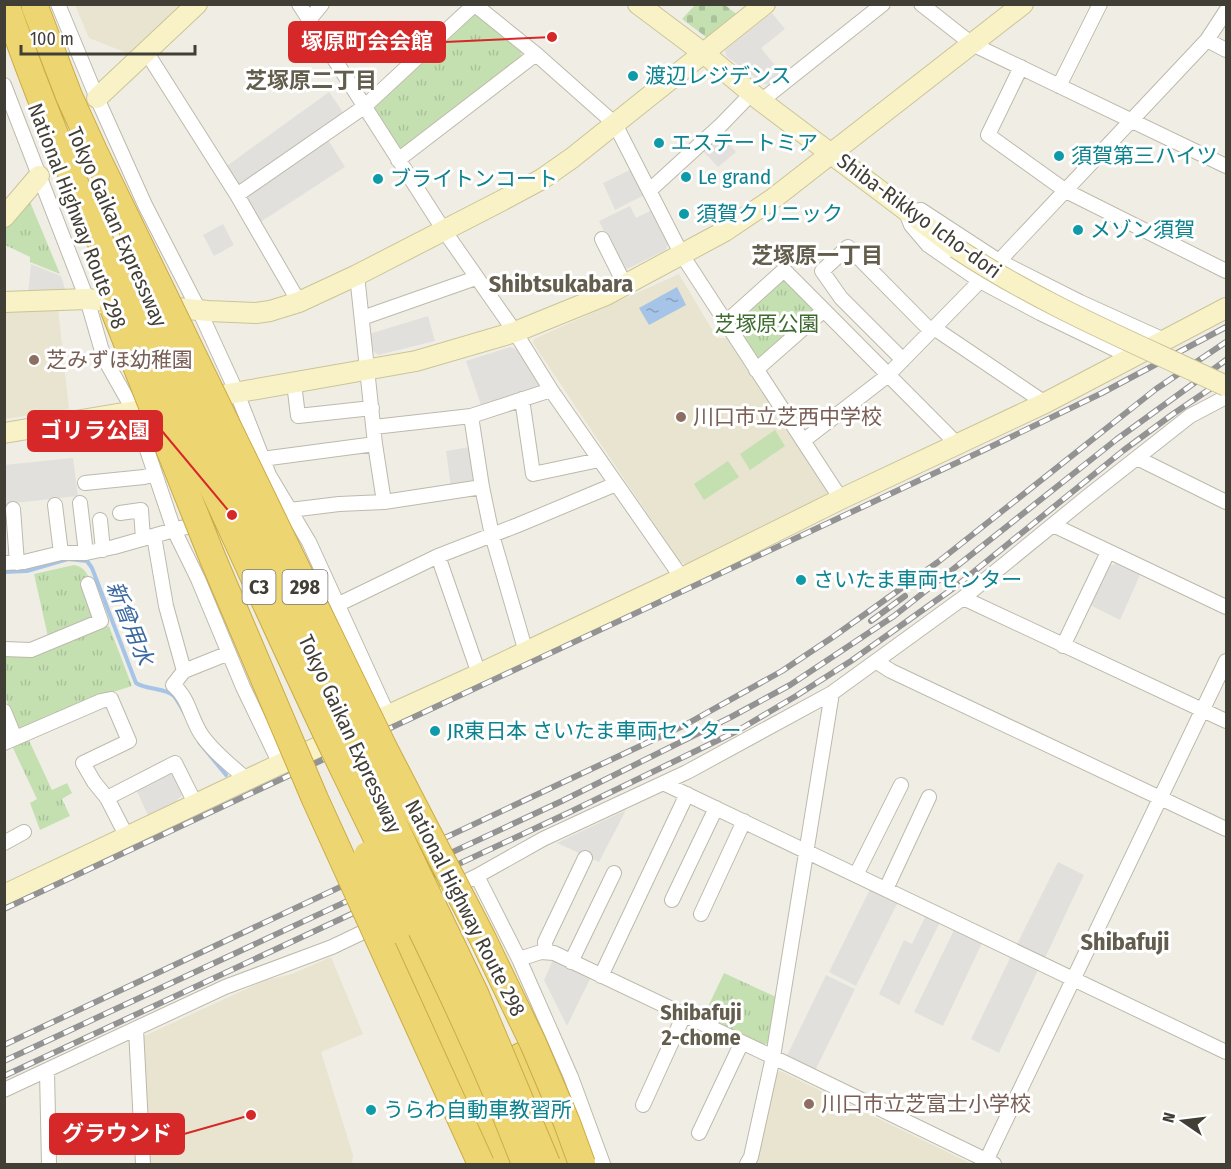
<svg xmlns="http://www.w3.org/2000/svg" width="1231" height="1169" viewBox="0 0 1231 1169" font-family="'Fira Sans Condensed','Noto Sans JP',sans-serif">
  <defs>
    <pattern id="grass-tufts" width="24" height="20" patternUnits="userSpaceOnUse" patternTransform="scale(1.5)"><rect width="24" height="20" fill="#c4e0b1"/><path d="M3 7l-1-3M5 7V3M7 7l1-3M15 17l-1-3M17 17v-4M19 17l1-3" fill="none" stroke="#aac199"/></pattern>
    <pattern id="cemetery-stones" width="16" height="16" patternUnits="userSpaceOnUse" patternTransform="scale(1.5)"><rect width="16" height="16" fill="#c4e0b1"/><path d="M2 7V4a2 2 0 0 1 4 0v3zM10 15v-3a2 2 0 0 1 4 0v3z" fill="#aac199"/></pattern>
    <pattern id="water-ripples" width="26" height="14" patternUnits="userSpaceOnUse" patternTransform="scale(1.5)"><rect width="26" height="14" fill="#a6c4e7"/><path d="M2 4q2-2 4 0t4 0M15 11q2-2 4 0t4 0" fill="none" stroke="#89a1bc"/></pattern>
  </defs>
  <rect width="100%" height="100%" fill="#f0eee4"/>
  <path fill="#e8e4cf" d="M75 5H184L132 55 89 38Z
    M679 274 717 338H727L829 491V495L686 564 680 562 533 343 534 339Z
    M58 308 69 409 5 419V311Z
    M331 957 363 1034 321 1052 353 1155 352 1164H148L142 1037 266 980 292 974Z
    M780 1071 972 1164H752L762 1144 774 1075Z"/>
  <path fill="url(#grass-tufts)" d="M473 15H481L522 49 521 58 406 149 396 147 374 113 376 104Z
    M28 197 60 274 30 262V257L5 245V223Z
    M779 280 787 281 814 308V313L760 361 754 360 735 328 736 320Z
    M74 565C96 568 93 604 94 622L48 637 34 574Z
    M109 626 132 686 101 696 20 733 5 697 4 654Z
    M27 736 52 790 67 783 72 793 62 799 70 816 40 830 30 803 37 799 11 744Z
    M724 973 776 997 768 1043 761 1046 703 1017Z"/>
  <path fill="url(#cemetery-stones)" d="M695 5H725L739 16 710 40 682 19Z"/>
  <path fill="#c4e0b1" d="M775 430 785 446 750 470 740 454Z
    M728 461 739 477 704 500 694 484Z"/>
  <path fill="#e1e0dc" d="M772 13 785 29 761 48 783 75 772 84H764L726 56 725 50Z
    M329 92 343 112 242 185 234 183 224 168Z
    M719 133 736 152 718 167 701 149Z
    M328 140 345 167 259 223 245 199 246 193Z
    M632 169 646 194 615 210 603 183Z
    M630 206 636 218 654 209 669 240 666 250 623 271 599 221Z
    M223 224 234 245 214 256 203 235Z
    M31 264 61 276 66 292 28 294Z
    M428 316 435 341 378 355 370 348 369 334Z
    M510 347 519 350 541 383 538 389 482 408 466 361Z
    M470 447 475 477 472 483 451 487 446 451Z
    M73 458 78 496 5 504 4 465Z
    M1116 564 1140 575 1120 620 1090 605 1108 566Z
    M174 771 184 794 162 814 150 820 135 787Z
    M626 810 599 862 557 843Z
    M1058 862 1084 875 1044 960 1016 946Z
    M871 887 898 902 856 986 829 972Z
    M926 915 940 922 899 1005 879 994 904 940 912 944Z
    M955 928 983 941 943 1026 914 1012Z
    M1012 954 1039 968 999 1053 971 1039Z
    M554 957 592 975 567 1026 544 980Z
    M826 975 855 989 814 1073 785 1060Z"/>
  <path fill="url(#water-ripples)" d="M677 287 686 305 649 325 639 308Z"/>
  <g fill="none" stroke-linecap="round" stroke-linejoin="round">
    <path stroke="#a6c4e7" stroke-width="4" d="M4 572 27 571 68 559 87 561 92 568 136 683C147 690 166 688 174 696 178 701 182 709 185 714
      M199 742 226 775"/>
    <defs>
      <path id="street" d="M58 4 97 98 145 205 199 310 237 393 269 475 309 542 388 715
        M299 4 443 229 515 332 551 390 682 578
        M474 4 536 54 615 124 682 255 841 499
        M921 4 972 44 1226 166
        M309 20 322 4
        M1207 40 1226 50
        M147 53 237 195 299 302
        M1021 67 988 135 1066 191 1226 271
        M4 85 87 299 104 358 134 411 174 530 198 579 243 687 280 764
        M1059 86 1100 4
        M761 101 883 4
        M398 160 536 54
        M650 190 720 126 752 93
        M237 195 364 107 475 4
        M602 239 625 285
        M999 261 1207 40 1226 11
        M357 275 375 444 384 502
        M362 318 476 278
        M725 323 784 270 957 444
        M934 328 1045 403
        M1133 358 1040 313 980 281 928 245 911 225 906 212 921 210 999 261 1080 302 1164 340
        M903 360 841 298 822 271 848 247 931 331
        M756 370 824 310
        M294 383 298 416 372 408
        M522 399 533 474 599 460
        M471 416 482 487 492 535 526 652
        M374 427 471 416 551 390
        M803 441 887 376 980 281
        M1137 458 1226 502
        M262 459 375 444
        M85 483 144 477 154 474
        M80 503 86 553
        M55 505 61 553
        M13 509 17 563
        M282 511 339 504 384 502 482 487
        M120 513 141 510 143 539
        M100 520 103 550
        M1053 525 1226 607
        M154 536 166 606 184 671
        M438 556 479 674
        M4 563 24 562 61 553H86L114 547 181 528 233 519
        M963 598 1226 721
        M339 604 438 556 518 525 616 484
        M1063 646 1108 552
        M4 649 31 650 101 621 88 584
        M229 653 184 671 173 685C189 698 190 717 201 734 212 751 232 766 247 780
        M877 662 891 671 1226 829
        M4 711 15 738
        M4 743 101 701 111 699 129 741 83 763 94 782 107 798 175 763 196 805
        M663 783 1226 1052
        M107 798 127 837
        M4 843 24 832
        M856 875 901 785
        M477 876 519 959 571 1077 603 1164
        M886 889 929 797
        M672 900 716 808
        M425 901 477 876 543 839 687 772 832 693 963 598 1087 497 1190 416 1226 397
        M701 914 744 821
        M546 952 545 942 585 858
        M519 959 541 952 554 953 773 1057 994 1164
        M571 962 614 873
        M601 976 687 794
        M136 1029 143 1164
        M47 1071 49 1164
        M4 1090 225 987 332 947 378 925
        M643 1105 684 1015
        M699 1133 742 1042
        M986 1161 1226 661
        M747 1164 751 1157 773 1057 832 693"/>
      <path id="secondary" d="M638 4 706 55 761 101 956 248
        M97 98 197 4
        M4 217 39 176
        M4 302 87 299 208 311 256 313 270 311 299 302 357 275 501 201 542 179 572 158 765 4
        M200 399 416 361 515 332 606 295 725 231 774 198 1023 4
        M4 433 165 406
        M4 895 274 767 479 674 682 578 841 499 1045 403 1226 308"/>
      <path id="highway" d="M397 930 431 1008 488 1126 505 1164
        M521 1056 565 1164"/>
    </defs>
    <use href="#street" stroke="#bdb9ab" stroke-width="16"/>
    <use href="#secondary" stroke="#cbc498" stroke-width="22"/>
    <use href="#highway" stroke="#cbab43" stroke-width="28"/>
    <use href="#street" stroke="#fff" stroke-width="14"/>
    <use href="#secondary" stroke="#f8f2c6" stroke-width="20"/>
    <use href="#highway" stroke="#edd571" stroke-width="26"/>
    <defs>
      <path id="rail" d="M871 621 905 596
        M4 909 984 450 1102 393 1226 327
        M4 1045 685 725 782 671 833 637 938 562 1156 389 1226 342
        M4 1061 562 801 731 717 790 685 894 616 1117 439 1226 360
        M4 1076 568 813 737 731 796 696 851 661 955 587 1124 450 1173 414 1226 378"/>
    </defs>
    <use href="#rail" stroke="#939393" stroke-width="6"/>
    <use href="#rail" stroke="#fff" stroke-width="4" stroke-dasharray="11" stroke-linecap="butt"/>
    <defs>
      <path id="secondary-bridge" d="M956 248C1040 304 1135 343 1226 386"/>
      <path id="highway-bridge" d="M6 4C58 155 126 300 193 445 245 557 295 670 349 781 410 908 475 1033 525 1164
        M35 7 69 96 94 151 385 750 482 937 533 1043 567 1123 582 1164
        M113 308 213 559 315 799 481 1164
        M157 318 284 595 475 993 547 1164
        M367 855 397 930"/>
    </defs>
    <use href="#secondary-bridge" stroke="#cbc498" stroke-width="22" stroke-linecap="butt"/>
    <use href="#highway-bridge" stroke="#cbab43" stroke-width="28" stroke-linecap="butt"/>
    <use href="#secondary-bridge" stroke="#f8f2c6" stroke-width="20"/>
    <use href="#highway-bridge" stroke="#edd571" stroke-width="26"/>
  </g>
  <g fill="#0f9aa8" stroke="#fff" stroke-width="2">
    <circle cx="633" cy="76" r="6"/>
    <circle cx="659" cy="143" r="6"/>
    <circle cx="1059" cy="156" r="6"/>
    <circle cx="686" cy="177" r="6"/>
    <circle cx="378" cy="179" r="6"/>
    <circle cx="684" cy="214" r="6"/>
    <circle cx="1078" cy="230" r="6"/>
    <circle cx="801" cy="580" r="6"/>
    <circle cx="435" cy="731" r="6"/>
    <circle cx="371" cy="1110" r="6"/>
  </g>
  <g fill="#8d6e63" stroke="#fff" stroke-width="2">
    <circle cx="34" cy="360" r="6"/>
    <circle cx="681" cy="417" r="6"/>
    <circle cx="809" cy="1104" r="6"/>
  </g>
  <g text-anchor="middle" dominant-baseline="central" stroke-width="6" stroke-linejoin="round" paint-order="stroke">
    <g fill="#fff" stroke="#7a7872" stroke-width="1.5">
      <rect x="242.5" y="570" width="33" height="34" rx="4.5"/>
      <rect x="282.5" y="570" width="45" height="34" rx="4.5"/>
    </g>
    <g font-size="20" font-weight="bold" fill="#413e35">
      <text x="259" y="587">C3</text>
      <text x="305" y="587">298</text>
    </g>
    <g font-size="21" fill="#0d838f" stroke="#fff" text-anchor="start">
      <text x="645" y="76">渡辺レジデンス</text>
      <text x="671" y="143">エステートミア</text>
      <text x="1071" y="156">須賀第三ハイツ</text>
      <text x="698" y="177">Le grand</text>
      <text x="390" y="179">ブライトンコート</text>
      <text x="696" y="214">須賀クリニック</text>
      <text x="1090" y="230">メゾン須賀</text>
      <text x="813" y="580">さいたま車両センター</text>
      <text x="447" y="731">JR東日本 さいたま車両センター</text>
      <text x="383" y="1110">うらわ自動車教習所</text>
    </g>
    <g font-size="21" fill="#413e35" stroke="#fff">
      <text transform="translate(77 216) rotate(69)">National Highway Route 298</text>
      <text transform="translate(919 216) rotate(36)">Shiba-Rikkyo Icho-dori</text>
      <text transform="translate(117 227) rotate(66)">Tokyo Gaikan Expressway</text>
      <text transform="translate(350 734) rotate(65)">Tokyo Gaikan Expressway</text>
      <text transform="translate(465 908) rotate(63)">National Highway Route 298</text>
    </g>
    <g font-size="21" fill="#3e6c2f" stroke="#fff">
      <text x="767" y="324">芝塚原公園</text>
    </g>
    <g font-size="21" fill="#785e54" stroke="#fff" text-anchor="start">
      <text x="46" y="360">芝みずほ幼稚園</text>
      <text x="693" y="417">川口市立芝西中学校</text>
      <text x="821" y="1104">川口市立芝富士小学校</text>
    </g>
    <g font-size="22" font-weight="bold" fill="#635d4d" stroke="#fff">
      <text x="311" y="80">芝塚原二丁目</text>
      <text x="817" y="255">芝塚原一丁目</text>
      <text x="701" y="1012">Shibafuji<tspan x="701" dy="25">2-chome</tspan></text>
    </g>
    <g font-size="22" font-style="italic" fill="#3b68a0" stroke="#fff">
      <text transform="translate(130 623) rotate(68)">新曾用水</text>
    </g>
    <g font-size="24" font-weight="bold" fill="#635d4d" stroke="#fff">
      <text x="561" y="284">Shibtsukabara</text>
      <text x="1125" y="942">Shibafuji</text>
    </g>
  </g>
  <path fill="none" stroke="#d62828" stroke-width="2" d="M552 37L445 42M232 515L162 431M251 1115L184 1134"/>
  <g fill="#d62828" stroke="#fff" stroke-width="2">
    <circle cx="552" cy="37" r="6"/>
    <circle cx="232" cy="515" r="6"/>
    <circle cx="251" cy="1115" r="6"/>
  </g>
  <g fill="#d62828" stroke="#d62828" stroke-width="2">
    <rect x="289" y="22" width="156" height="40" rx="6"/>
    <rect x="28" y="411" width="134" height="40" rx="6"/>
    <rect x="50" y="1114" width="134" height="40" rx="6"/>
  </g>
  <g font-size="22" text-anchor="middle" font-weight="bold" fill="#fff">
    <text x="367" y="49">塚原町会会館</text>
    <text x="95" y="438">ゴリラ公園</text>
    <text x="117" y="1141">グラウンド</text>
  </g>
  <rect width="1231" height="1169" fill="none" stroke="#413e35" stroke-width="12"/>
  <g transform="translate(1183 1121) rotate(284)" stroke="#ffffff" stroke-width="4.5" paint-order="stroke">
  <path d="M0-4.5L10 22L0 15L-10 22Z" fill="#413e35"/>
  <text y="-9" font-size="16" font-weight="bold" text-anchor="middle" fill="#413e35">N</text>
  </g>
  <path d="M21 45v9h174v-9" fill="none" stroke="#413e35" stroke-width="3"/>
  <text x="30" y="45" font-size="18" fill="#413e35" stroke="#ffffff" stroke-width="4.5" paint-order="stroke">100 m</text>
</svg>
